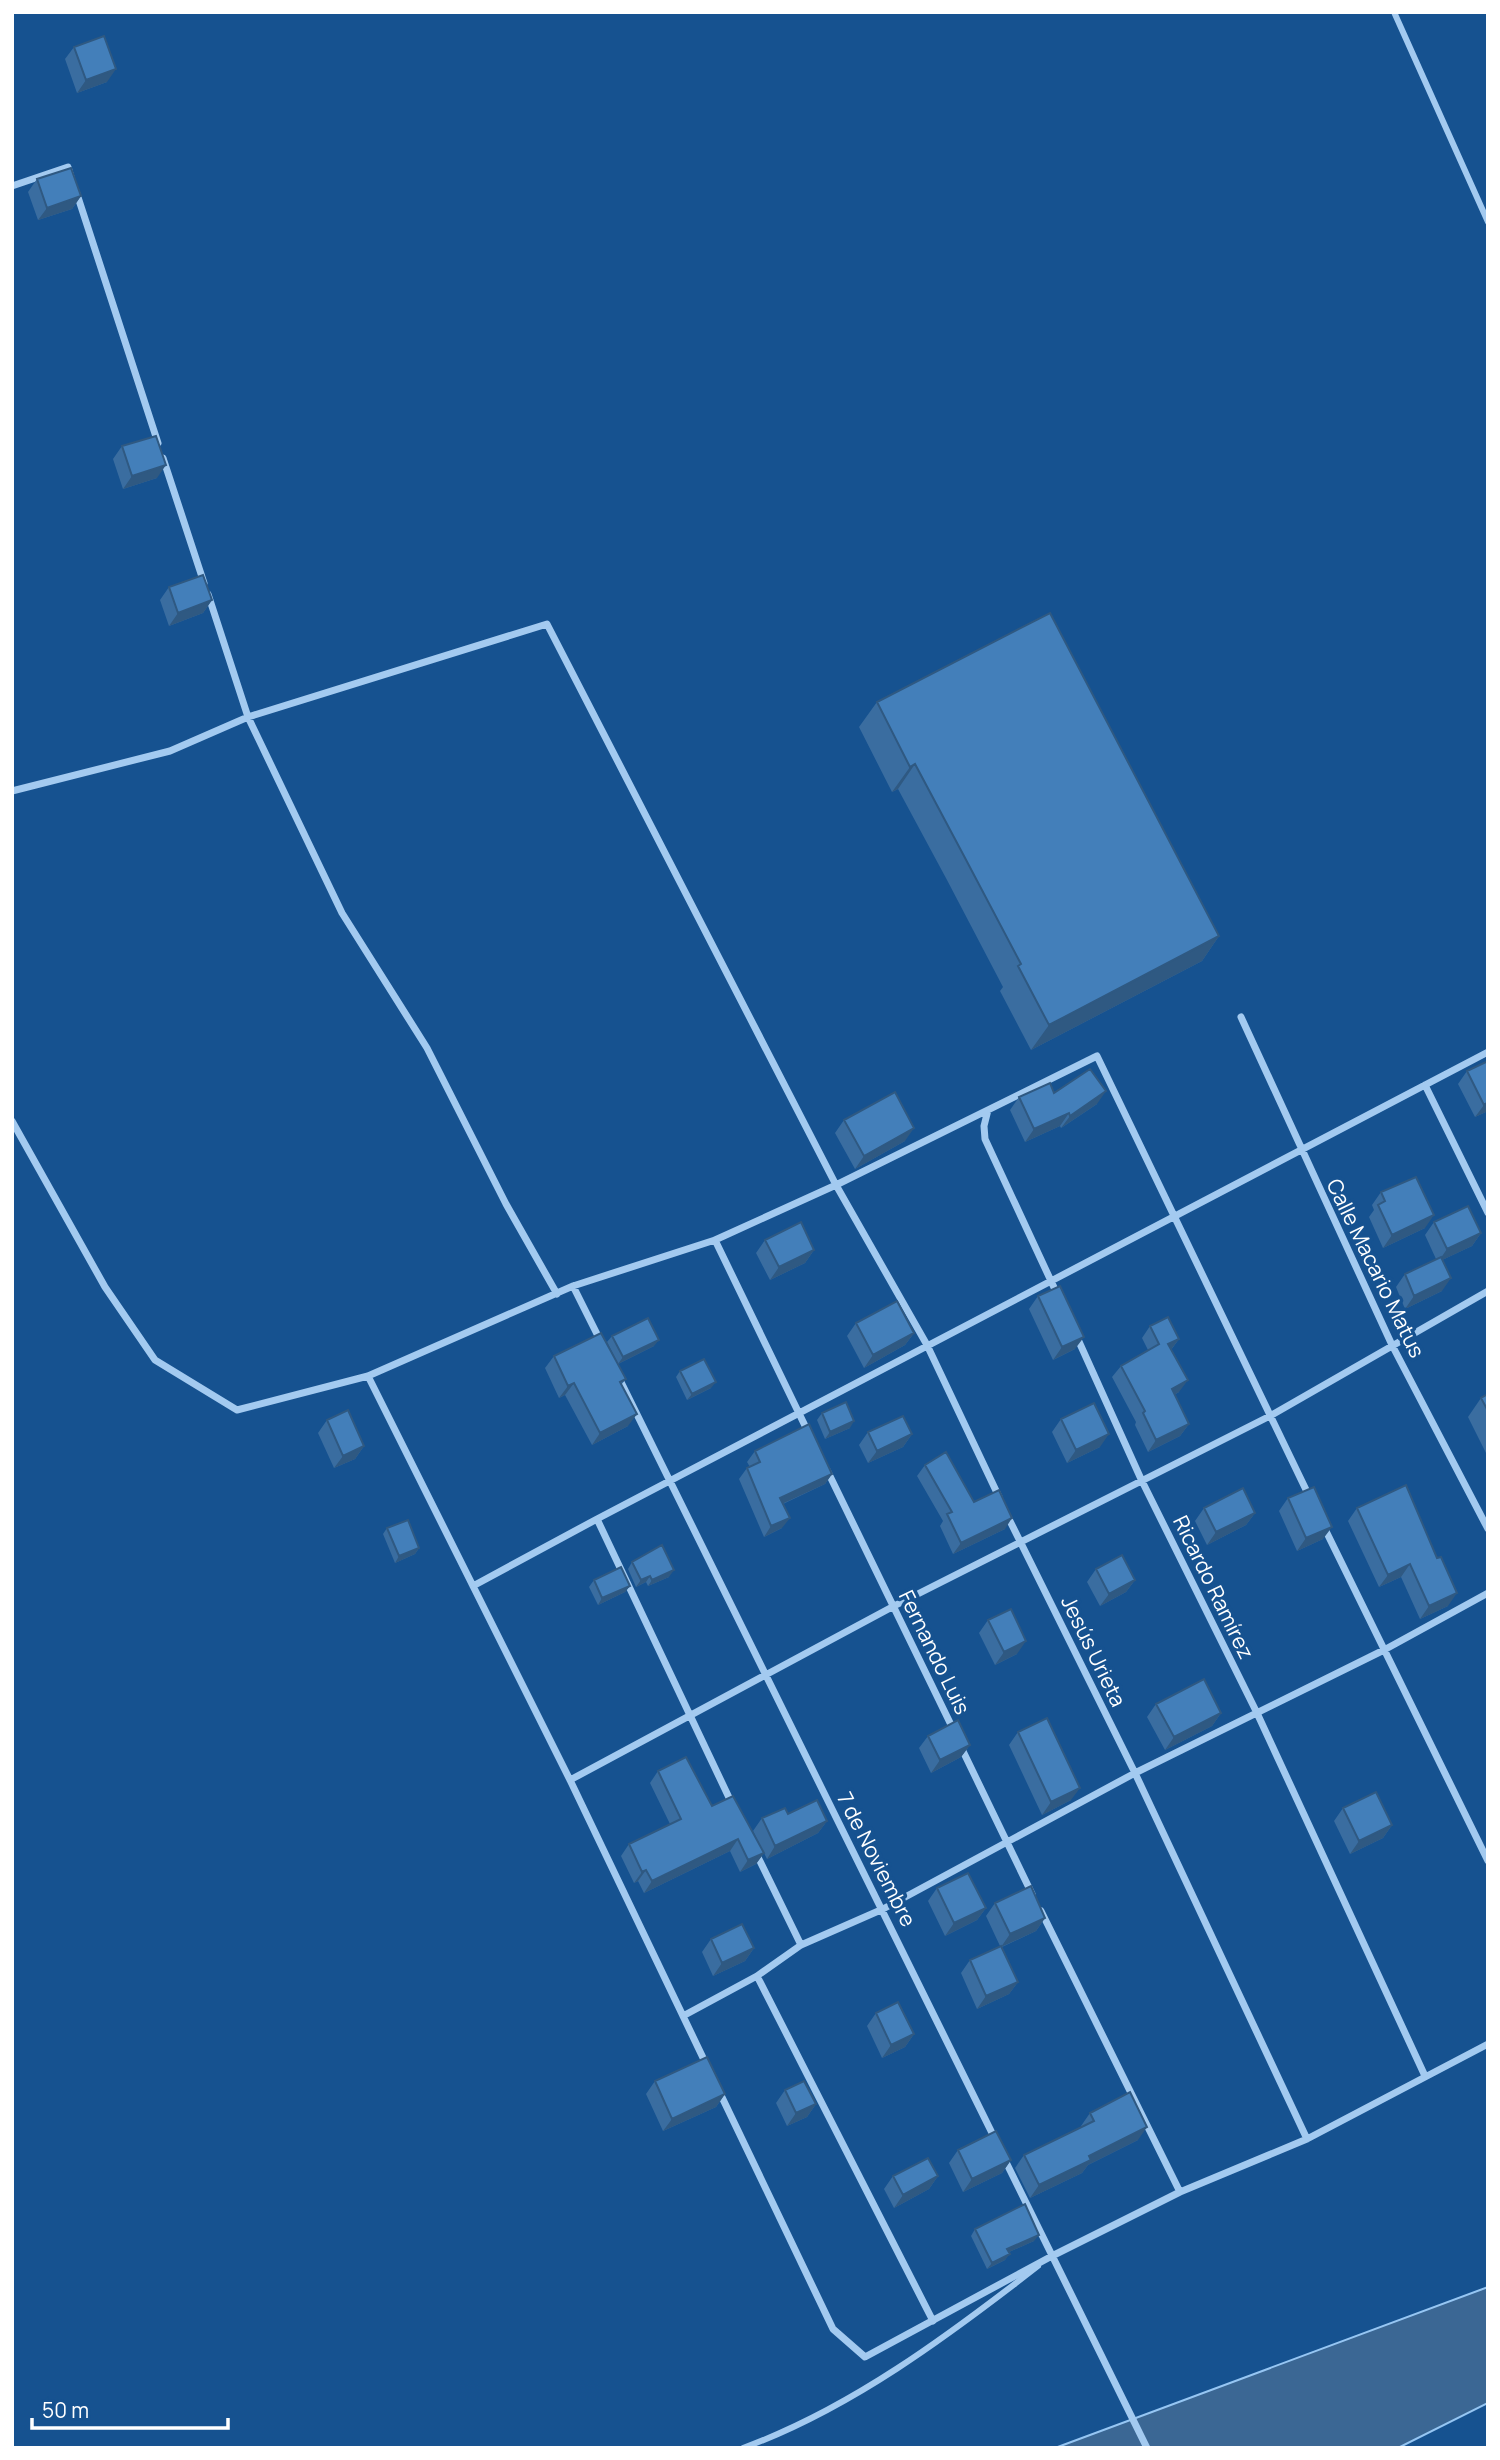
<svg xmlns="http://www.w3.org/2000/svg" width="1500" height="2460" viewBox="0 0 1500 2460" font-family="Manrope,sans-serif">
  <rect width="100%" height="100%" fill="#165290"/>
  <path fill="#3b6794" stroke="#96c6f3" stroke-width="2" d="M1488 2287V2403L1398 2448H1055Z"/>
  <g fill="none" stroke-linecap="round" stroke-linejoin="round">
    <path stroke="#a3caf0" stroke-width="6" d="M1394 12 1488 222
      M743 2448C850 2409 948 2336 1038 2266"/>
    <path stroke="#a3caf0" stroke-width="7" d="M12 186 68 167 71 177
      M76 191 158 443
      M163 458 204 583
      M208 594 248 717 342 913 427 1048 506 1204 557 1294
      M12 791 170 751 248 717 547 624 836 1185 927 1345 999 1497
      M1241 1017 1392 1345 1488 1529
      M1425 1085 1488 1213
      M988 1110 984 1126 985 1139 1058 1296
      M12 1121 105 1287 155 1360 237 1410 368 1376 573 1286 715 1240 836 1185 1097 1056 1310 1498
      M715 1240 809 1434
      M573 1286 601 1342
      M1076 1335 1141 1479 1257 1713 1425 2076
      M368 1376 570 1780 706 2064
      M619 1378 995 2139
      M827 1470 955 1733
      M1007 1515 1135 1773 1307 2139
      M597 1519 1488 1052
      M1323 1525 1488 1861
      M473 1586 597 1519 733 1806
      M961 1747 1032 1894
      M570 1780 894 1606 1270 1416 1488 1291
      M755 1851 801 1945
      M1041 1911 1180 2192
      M757 1976 933 2321
      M683 2016 757 1976 801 1945 883 1909 1135 1773 1384 1650 1488 1593
      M719 2091 833 2329 865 2357 1052 2256 1180 2192 1307 2139 1488 2044
      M1003 2156 1147 2448"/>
  </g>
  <path fill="#3a6da0" d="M74 47 107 82 77 93 65 59Z
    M37 179 81 196 72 209 38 220 28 192Z
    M122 446 157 478 123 489 113 459Z
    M169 587 212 600 203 613 169 626 160 600Z
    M877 702 1219 936 1202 961 1031 1050 1000 991 1003 987 947 880 898 789 892 792 859 727Z
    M1467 1071 1488 1111 1475 1117 1458 1084Z
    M1054 1093 1097 1104 1061 1128 1060 1126 1025 1142 1010 1110 1019 1097Z
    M844 1120 905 1141 855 1169 835 1133Z
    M1381 1192 1425 1228 1383 1248 1369 1217 1374 1210 1372 1205Z
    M1434 1222 1481 1233 1472 1246 1442 1260V1291L1405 1309 1396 1287 1405 1274 1436 1259 1425 1235Z
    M765 1240 814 1250 805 1263 770 1280 756 1253Z
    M1038 1296 1075 1349 1053 1360 1029 1309Z
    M856 1323 914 1333 905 1345 864 1368 847 1336Z
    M1150 1326 1179 1339 1171 1350 1179 1392 1174 1395 1189 1424 1180 1436 1148 1452 1135 1425 1136 1422 1112 1377 1121 1366 1148 1350 1142 1338Z
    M612 1336 654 1346 618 1364 607 1342Z
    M554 1356 626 1379 621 1385 628 1426 592 1445 565 1395 559 1398 545 1368Z
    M680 1371 711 1388 687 1400 676 1377Z
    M1488 1394V1457L1468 1417 1481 1398Z
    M822 1413 850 1428 825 1439 817 1420Z
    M1061 1419 1100 1447 1067 1463 1052 1432Z
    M327 1420 364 1446 355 1459 334 1468 318 1433Z
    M868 1432 912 1434 903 1447 868 1463 859 1445Z
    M755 1451 832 1474 825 1484 783 1504 782 1528 764 1537 739 1479 747 1468 750 1467 747 1462Z
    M925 1465 974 1502 1005 1529 953 1554 940 1526 943 1521 917 1476Z
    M1406 1485 1448 1606 1420 1619 1401 1577 1379 1587 1348 1521 1357 1508Z
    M1288 1498 1323 1539 1297 1551 1279 1511Z
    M1204 1508 1255 1513 1246 1525 1207 1545 1195 1521Z
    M387 1528 419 1548 415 1554 395 1563 383 1534Z
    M632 1562 669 1577 648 1586 646 1582 636 1587 628 1569Z
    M1096 1569 1135 1580 1126 1592 1100 1606 1087 1582Z
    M594 1580 630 1586 625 1592 598 1605 589 1587Z
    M988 1620 1017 1654 995 1665 979 1633Z
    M1156 1704 1221 1713 1212 1726 1165 1750 1147 1717Z
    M1018 1732 1071 1800 1042 1815 1009 1745Z
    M928 1736 970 1745 961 1757 931 1773 919 1748Z
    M658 1771 712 1806 763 1851 753 1831 762 1818 788 1814 827 1821 818 1833 767 1859 764 1853 756 1864 740 1872 730 1851 644 1893 638 1881 634 1883 621 1856 629 1844 670 1824 650 1783Z
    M1343 1808 1392 1825 1383 1838 1350 1854 1334 1821Z
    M937 1888 986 1908 977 1920 945 1936 928 1901Z
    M995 1903 1045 1918 1036 1931 1002 1947 1018 1982 1009 1994 977 2009 961 1973 970 1960 1000 1946 986 1916Z
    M711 1939 754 1948 745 1961 713 1976 702 1952Z
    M876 2013 914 2034 905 2047 882 2058 867 2026Z
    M655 2081 725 2094 716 2107 663 2131 646 2094Z
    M785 2090 816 2104 807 2117 787 2126 776 2103Z
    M1090 2113 1138 2140 1088 2165 1082 2173 1030 2198 1015 2168 1024 2155 1082 2127 1081 2126Z
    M958 2150 1011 2160 1002 2173 963 2192 949 2163Z
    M893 2176H938L929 2189 894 2208 884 2189Z
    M975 2229 1034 2241 1009 2252 1005 2260 987 2269 971 2236Z"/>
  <path fill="#2f5982" d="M116 69 107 82 77 93 86 80Z
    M81 196 72 209 38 220 47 208Z
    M166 465 157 478 123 489 132 476Z
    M212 600 203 613 169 626 178 613Z
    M915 764 898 789 892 792 910 767Z
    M1219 936 1202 961 1031 1050 1049 1025Z
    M1106 1091 1097 1104 1061 1128 1070 1116Z
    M1488 1102V1111L1475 1117 1484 1105Z
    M1069 1113 1060 1126 1025 1142 1034 1129Z
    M914 1128 905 1141 855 1169 864 1156Z
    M1434 1215 1425 1228 1383 1248 1392 1235Z
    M1481 1233 1472 1246 1438 1262 1447 1249Z
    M814 1250 805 1263 770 1280 779 1267Z
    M1451 1278 1442 1291 1405 1309 1414 1296Z
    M914 1333 905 1345 864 1368 873 1355Z
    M1084 1337 1075 1349 1053 1360 1062 1347Z
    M1179 1339 1170 1351 1168 1344Z
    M659 1340 654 1346 618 1364 623 1357Z
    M1188 1380 1179 1392 1163 1401 1172 1389Z
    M716 1382 711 1388 687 1400 692 1394Z
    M574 1383 565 1395 559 1398 568 1386Z
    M637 1414 628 1426 592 1445 600 1433Z
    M854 1421 850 1428 825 1439 830 1432Z
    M1189 1424 1180 1436 1148 1452 1156 1440Z
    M912 1434 903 1447 868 1463 877 1451Z
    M1109 1434 1100 1447 1067 1463 1076 1450Z
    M364 1446 355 1459 334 1468 343 1456Z
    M832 1474 825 1484 773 1508 780 1498Z
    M1255 1513 1246 1525 1207 1545 1216 1532Z
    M790 1518 782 1528 764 1537 771 1526Z
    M1012 1518 1005 1529 953 1554 961 1543Z
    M1332 1527 1323 1539 1297 1551 1306 1538Z
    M419 1548 415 1554 395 1563 399 1556Z
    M1410 1564 1401 1577 1379 1587 1388 1575Z
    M674 1570 669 1577 648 1586 652 1580Z
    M650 1576 646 1582 636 1587 641 1580Z
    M1135 1580 1126 1592 1100 1606 1109 1594Z
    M630 1586 625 1592 598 1605 602 1598Z
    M1457 1593 1448 1606 1420 1619 1429 1606Z
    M1026 1641 1017 1654 995 1665 1004 1652Z
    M1221 1713 1212 1726 1165 1750 1174 1737Z
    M970 1745 961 1757 931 1773 940 1760Z
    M1080 1788 1071 1800 1042 1815 1051 1802Z
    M827 1821 818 1833 767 1859 775 1846Z
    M1392 1825 1383 1838 1350 1854 1359 1841Z
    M738 1839 730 1851 644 1893 652 1881Z
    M764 1853 756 1864 740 1872 748 1860Z
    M646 1870 638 1881 634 1883 642 1872Z
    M986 1908 977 1920 945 1936 954 1923Z
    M1045 1918 1036 1931 1001 1947 1010 1934Z
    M754 1948 745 1961 713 1976 722 1963Z
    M1018 1982 1009 1994 977 2009 986 1996Z
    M914 2034 905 2047 882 2058 891 2045Z
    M725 2094 716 2107 663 2131 672 2119Z
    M816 2104 807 2117 787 2126 796 2113Z
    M1147 2127 1138 2140 1088 2165 1082 2173 1030 2198 1039 2185 1089 2156Z
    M1011 2160 1002 2173 963 2192 972 2179Z
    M938 2176 929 2189 894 2208 903 2195Z
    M1039 2235 1034 2241 1002 2255 1007 2249Z
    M1010 2254 1005 2260 987 2269 992 2263Z"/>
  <path fill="#437fba" stroke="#2f5982" stroke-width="2" d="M104 36 116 69 86 80 74 47Z
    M71 168 81 196 47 208 37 179Z
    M156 436 166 465 132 476 122 446Z
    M203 575 212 600 178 613 169 587Z
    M1050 613 1219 936 1049 1025 1018 966 1021 964 964 856 915 764 910 767 877 702Z
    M1488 1061V1102L1484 1105 1467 1071Z
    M1090 1069 1106 1091 1070 1116 1069 1113 1034 1129 1019 1097 1050 1083 1054 1093Z
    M895 1092 914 1128 864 1156 844 1120Z
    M1416 1177 1434 1215 1392 1235 1378 1205 1385 1201 1381 1192Z
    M1468 1206 1481 1233 1447 1249 1434 1222Z
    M801 1222 814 1250 779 1267 765 1240Z
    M1441 1257 1451 1278 1414 1296 1405 1274Z
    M1060 1286 1084 1337 1062 1347 1038 1296Z
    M897 1301 914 1333 873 1355 856 1323Z
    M1168 1317 1179 1339 1168 1344 1188 1380 1172 1389 1189 1424 1156 1440 1143 1413 1145 1411 1121 1366 1159 1344 1150 1326Z
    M648 1318 659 1340 623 1357 612 1336Z
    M601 1333 626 1379 620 1382 637 1414 600 1433 574 1383 568 1386 554 1356Z
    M704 1359 716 1382 692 1394 680 1371Z
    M1488 1394V1411L1481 1398Z
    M846 1402 854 1421 830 1432 822 1413Z
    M1094 1403 1109 1434 1076 1450 1061 1419Z
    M348 1410 364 1446 343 1456 327 1420Z
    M903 1416 912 1434 877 1451 868 1432Z
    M809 1424 832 1474 780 1498 790 1518 771 1526 747 1468 760 1462 755 1451Z
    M946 1452 974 1502 999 1490 1012 1518 961 1543 947 1514 952 1512 925 1465Z
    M1406 1485 1437 1558 1441 1557 1457 1593 1429 1606 1410 1564 1388 1575 1357 1508Z
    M1314 1487 1332 1527 1306 1538 1288 1498Z
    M1243 1488 1255 1513 1216 1532 1204 1508Z
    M408 1520 419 1548 399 1556 387 1528Z
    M662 1545 674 1570 652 1580 650 1576 641 1580 632 1562Z
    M1122 1555 1135 1580 1109 1594 1096 1569Z
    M621 1567 630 1586 602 1598 594 1580Z
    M1011 1609 1026 1641 1004 1652 988 1620Z
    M1204 1679 1221 1713 1174 1737 1156 1704Z
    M1047 1718 1080 1788 1051 1802 1018 1732Z
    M958 1720 970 1745 940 1760 928 1736Z
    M686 1757 712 1806 733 1796 764 1853 748 1860 738 1839 652 1881 646 1870 642 1872 629 1844 681 1819 658 1771Z
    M1376 1792 1392 1825 1359 1841 1343 1808Z
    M817 1800 827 1821 775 1846 762 1818 785 1808 788 1814Z
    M968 1873 986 1908 954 1923 937 1888Z
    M1031 1886 1045 1918 1010 1934 995 1903Z
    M742 1924 754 1948 722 1963 711 1939Z
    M1001 1946 1018 1982 986 1996 970 1960Z
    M898 2002 914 2034 891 2045 876 2013Z
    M707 2057 725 2094 672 2119 655 2081Z
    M804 2081 816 2104 796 2113 785 2090Z
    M1130 2092 1147 2127 1089 2156 1091 2160 1039 2185 1024 2155 1094 2121 1090 2113Z
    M996 2131 1011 2160 972 2179 958 2150Z
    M928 2158 938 2176 903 2195 893 2176Z
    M1025 2204 1039 2235 1007 2249 1010 2254 992 2263 975 2229Z"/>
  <g text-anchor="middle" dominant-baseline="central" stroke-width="7" stroke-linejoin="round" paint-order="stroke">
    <g font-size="21" fill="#fff" stroke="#165290">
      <text transform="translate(1376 1268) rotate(64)">Calle Macario Matus</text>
      <text transform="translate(1214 1587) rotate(64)">Ricardo Ramírez</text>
      <text transform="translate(1094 1651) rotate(64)">Jesús Urieta</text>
      <text transform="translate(935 1652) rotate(64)">Fernando Luis</text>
      <text transform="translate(877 1859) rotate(63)">7 de Noviembre</text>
    </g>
  </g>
  <rect width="1500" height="2460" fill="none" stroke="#ffffff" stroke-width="28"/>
  <path d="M32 2418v10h196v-10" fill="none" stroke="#ffffff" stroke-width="3.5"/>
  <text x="42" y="2418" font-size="21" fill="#ffffff" stroke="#165290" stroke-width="5" paint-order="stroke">50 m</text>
</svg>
